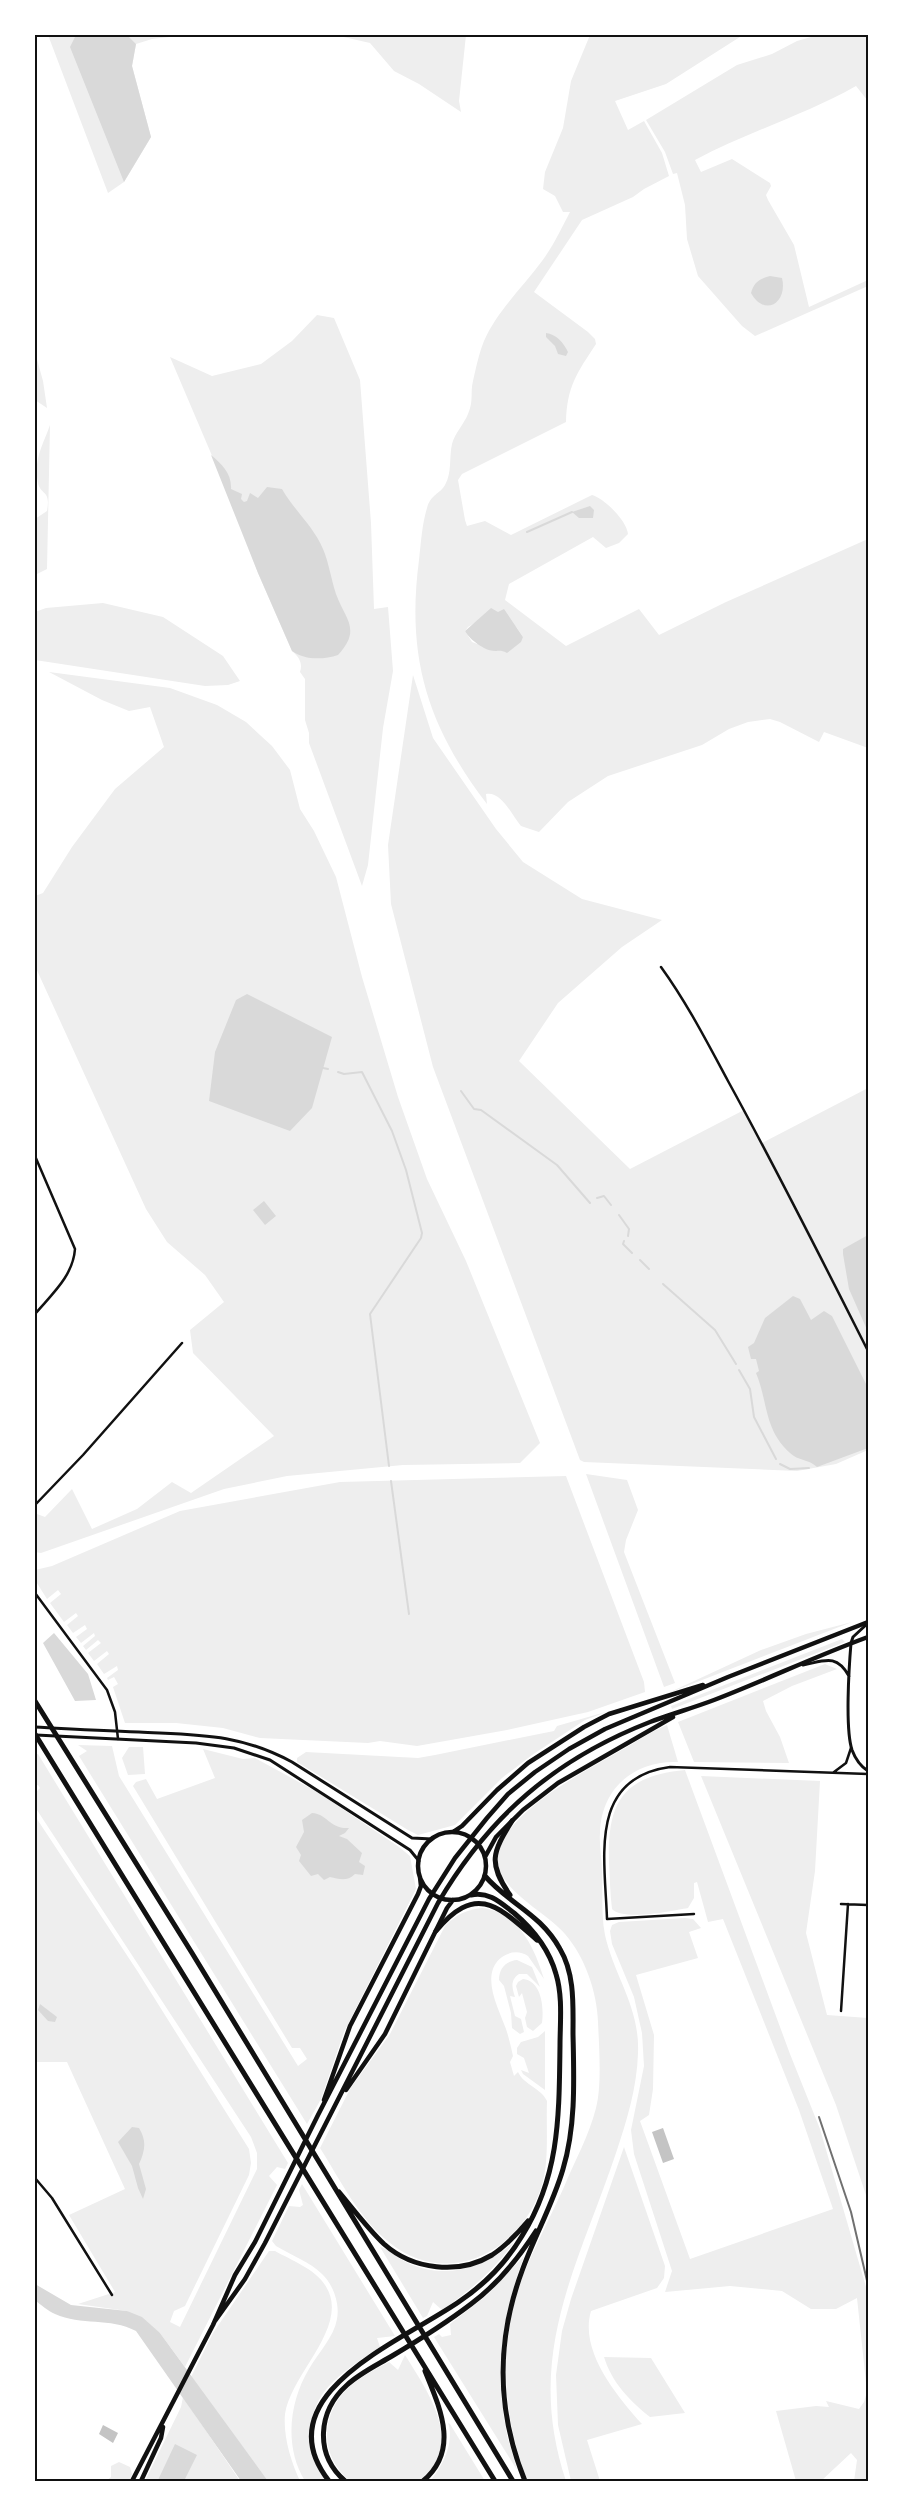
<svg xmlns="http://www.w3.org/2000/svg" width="903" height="2516" viewBox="0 0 903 2516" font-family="'DM Sans',sans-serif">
  <rect width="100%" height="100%" fill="#fff"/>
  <path fill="#eee" fill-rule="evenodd" d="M48 35H187L152 39 136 44 132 66 151 137 124 182 108 193Z
    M335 35H466L459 101 461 112 419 84 394 71 370 43Z
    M590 35H743L666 84 615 101 628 130 644 121 662 153 669 176 644 189 633 197 582 220 534 292 588 332 595 339 596 344C577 373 567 386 566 422L462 474 458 480 465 520 467 526 485 521 511 535 592 495C604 498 627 521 628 534L619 543 606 548 593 537 509 584 505 600 566 646 639 609 659 635 726 602 868 539V748L824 732 819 742 780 722 770 719 748 722 729 729 702 745 608 776 568 802 539 832 521 826C512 816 502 791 486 794L487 804C428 727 406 658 419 560 421 543 422 524 427 508 431 494 440 494 445 485 452 473 449 457 452 444 455 433 464 424 468 414 474 400 470 393 473 381 476 368 479 353 484 341 497 311 523 287 542 261 554 245 561 229 570 212H563L555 196 543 189 545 172 563 128 571 81ZM494 611 517 628 523 637 496 651 472 642 465 631 468 627Z
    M818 35H868V101L856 86C805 115 747 132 695 160L701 172 732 159 770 183 771 186 766 195 768 200 794 245 809 307 868 280V286L755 336 742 326 698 276 687 239 685 205 677 173 673 174 665 152 646 120 737 65 772 54 797 41Z
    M317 315 334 318 360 380 371 523 374 609 388 607 393 671 383 728 368 865 362 886 309 743V733L305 720V679L300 672C303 663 299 657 292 651L258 573 230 498 170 357 212 376 261 364 292 341Z
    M35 352 43 381 47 408 35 400Z
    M50 425 47 569 35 575V519L47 511C51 489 41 496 38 483 33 460 43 445 50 425Z
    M103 603 163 617 223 656 240 681 228 685 205 686 35 660V612L46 608Z
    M49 672 170 688 217 705 246 722 272 746 290 770 300 809 314 831 336 877 362 977 398 1097 427 1179 466 1261 540 1443 520 1463 403 1465 287 1476 224 1489 41 1553 35 1552V1520L37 1514 45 1517 72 1489 92 1529 137 1509 172 1482 191 1493 274 1436 193 1353 190 1330 224 1302 205 1275 167 1242 146 1209 35 966V896L43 893 72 847 115 789 164 747 150 707 129 711 102 700Z
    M413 675 433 738 496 829 523 862 582 899 662 920 622 947 558 1003 519 1061 630 1169 744 1110 762 1143 868 1088V1450L836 1464 797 1471 584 1462 580 1460 433 1067 391 904 388 845Z
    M586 1474 627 1480 638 1510 626 1540 624 1552 675 1683 664 1687Z
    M566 1476 644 1682 645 1692 588 1712 507 1730 417 1746 380 1741 368 1743 260 1738 223 1728 176 1723H125L113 1687 118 1684 114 1677 108 1680 107 1678 118 1670 117 1666 104 1674 97 1664 109 1654 107 1651 94 1661 88 1653 101 1643 98 1640 86 1650 83 1646 95 1636 94 1633 81 1643 76 1637 87 1629 85 1625 73 1633 67 1625 78 1616 76 1613 64 1622 50 1603 61 1594 58 1590 47 1599 35 1580V1570L52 1566 180 1511 340 1482Z
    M852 1622 666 1694 761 1650 806 1634Z
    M842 1639 845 1642 672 1709 671 1706Z
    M825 1664 837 1669 792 1686 763 1701 766 1711 780 1737 789 1763 694 1762 678 1722Z
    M609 1711 585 1720 532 1755 502 1778 455 1825 418 1835 408 1830 297 1762V1758L306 1752 418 1758 435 1755 554 1731 557 1726Z
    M667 1725 678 1762C634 1760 601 1789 600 1833 599 1846 602 1859 602 1872 603 1893 601 1915 605 1935 614 1976 640 2007 638 2053 637 2087 627 2120 616 2153 577 2269 524 2355 566 2481H528C501 2415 498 2340 524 2273 536 2244 551 2216 564 2187 575 2160 589 2136 596 2108 602 2086 599 2045 598 2022 597 1992 585 1957 565 1934 545 1910 488 1886 499 1850 512 1808 584 1772 620 1751 636 1742 650 1732 667 1725Z
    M78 1745 112 1746 119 1776 298 2066 307 2059 300 2048H292L133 1786 136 1782 146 1779 157 1799 215 1778 203 1749 243 1759 255 1758 319 1793 399 1847 410 1856 416 1889 344 2032 321 2099 307 2124 79 1756 87 1751Z
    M129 1747H143L145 1774 128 1775 122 1758Z
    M38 1754 288 2163 285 2169 277 2167 269 2176 277 2185 185 2367 160 2333 127 2311 78 2304 115 2292 69 2215 125 2189 67 2062H35V1876L37 1875 35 1871V1816L138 1972 249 2149 251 2163 249 2175 185 2306 174 2311 170 2322 180 2327 257 2169V2153L251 2137 35 1807V1793L40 1788 38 1785 35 1786V1755Z
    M685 1770 790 2054 820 2129 866 2287 868 2316V2481H854L857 2460 851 2453 821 2481H796L776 2411 816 2406 829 2407 826 2401 859 2409 864 2402 867 2392 857 2298 836 2309H811L782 2291 730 2286 665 2292 672 2271 634 2154 631 2130 644 2066 642 2033 634 1997 612 1944 610 1931 612 1925 619 1922 685 1918 693 1919 701 1928 689 1932 698 1958 636 1975 654 2035 653 2089 649 2115 640 2121 690 2259 833 2209 799 2110 723 1919 708 1922 697 1882 694 1883V1898L688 1908C672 1911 623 1921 612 1909 610 1894 610 1878 609 1863 607 1803 622 1776 685 1770Z
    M701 1776 820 1781 815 1871 806 1933 827 2015 868 2018V2201L836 2105Z
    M482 1908C519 1912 535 1949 544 1979L528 1956C520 1951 511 1951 502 1957 479 1974 499 2009 506 2029 509 2038 511 2047 513 2056L510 2062 514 2076 518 2072C524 2085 541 2088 547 2101 546 2125 549 2158 543 2181 526 2248 450 2291 390 2243 359 2219 341 2181 320 2148L350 2089 390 2034 445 1926C457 1914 466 1910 482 1908Z
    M517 1960 532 1967 540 1987 527 1974H519C510 1980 512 1988 515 1997L510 1996 515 2016 521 2019 524 2032 520 2034 512 2028 511 2013 504 1986 499 1980C499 1968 506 1961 517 1960Z
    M523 1979C542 1981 544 2008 542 2023L533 2031 527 2027 525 2018 527 2012 522 1993 519 1997 516 1986 518 1982Z
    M545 2031V2090L523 2074 521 2070 529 2073 524 2058 517 2054V2048L521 2042 538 2037Z
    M624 2147 665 2266 664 2278 657 2288 591 2311C579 2351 617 2396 642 2424L587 2440 600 2481H571L558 2425 556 2375 562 2331 571 2299Z
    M302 2184 395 2336 377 2338 380 2347C364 2358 347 2368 333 2382 305 2408 302 2452 326 2481H305C284 2447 289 2402 309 2369 318 2353 334 2337 337 2319 340 2304 333 2284 322 2274 310 2262 291 2255 276 2246L272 2241 289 2206 300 2207 303 2205 299 2190Z
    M514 2242C494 2270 470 2291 442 2310L433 2302 427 2316 423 2318 380 2247C387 2248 398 2258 406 2262 443 2281 485 2268 514 2242Z
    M269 2251H275C291 2260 315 2269 325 2285 352 2325 291 2373 285 2414 283 2436 291 2462 300 2481H268L191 2377 213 2333Z
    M524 2256C503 2314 494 2369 506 2429 508 2443 514 2456 517 2470L434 2337 439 2334 442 2337 451 2335 450 2324 486 2296Z
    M405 2355C428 2392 467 2446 418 2481H350C320 2457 320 2417 346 2390 358 2378 374 2370 389 2362L398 2370Z
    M604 2357 651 2358 685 2413 650 2417C630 2401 612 2383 604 2357Z
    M183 2397 240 2481H145L181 2407Z
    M448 2423 450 2424 485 2481H430C442 2467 455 2442 448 2423Z
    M119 2462 130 2467 132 2474 129 2481H106L111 2477V2466Z"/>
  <path fill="#d9d9d9" d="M76 35H127L136 44 132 66 151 137 124 182 70 47Z
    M770 276 782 278C788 302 765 318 751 293 754 282 759 279 770 276Z
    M546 333C556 334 564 343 568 352L566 356 558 354 555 346 546 337Z
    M211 455C222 464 232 474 231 489L242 494 241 499 244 502 247 501 250 493 258 498 267 487 282 489C294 510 314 527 323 549 329 563 331 579 336 594 345 619 362 629 338 655 323 660 304 660 292 651L258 573Z
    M590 506 594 510 593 518H579L572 512Z
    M491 608 498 612 504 609 523 637 521 642 507 653C501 650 500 651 495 651 485 651 470 640 465 631Z
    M247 994 332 1037 312 1108 290 1131 209 1101 215 1052 236 1000Z
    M264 1201 276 1216 265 1225 253 1210Z
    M868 1235V1332L849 1289 843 1254V1249Z
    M793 1296 800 1299 811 1320 824 1311 832 1316 868 1388V1448L817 1467C809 1459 798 1461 790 1453 764 1430 768 1402 756 1373L759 1371 756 1359H751L748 1347 754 1343 765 1318Z
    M54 1633 88 1674 96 1700 75 1701 43 1643Z
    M312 1813C328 1814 329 1829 349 1828L345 1833 339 1836 347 1839 362 1853 359 1862 365 1866 363 1875 355 1874C347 1882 339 1879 330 1877L324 1880 318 1874 311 1876 299 1861 301 1855 296 1847 304 1832 302 1820Z
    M40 2004 57 2017 55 2022 48 2021 38 2010Z
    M132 2127 139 2128C147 2141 145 2151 139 2164L146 2189 143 2199 138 2188 132 2166 118 2142Z
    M35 2284 71 2305 127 2311 142 2317 160 2333 268 2481H241L136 2331C110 2317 81 2326 55 2314 48 2311 41 2305 35 2300Z
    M175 2444 197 2455 184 2481H161L158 2480Z"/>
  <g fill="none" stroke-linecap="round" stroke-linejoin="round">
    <path stroke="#d9d9d9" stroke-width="2" d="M527 532 572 512
      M323 1068 328 1069
      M338 1072 344 1074 362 1072 392 1131 406 1170 422 1233 421 1238 370 1314 389 1466
      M461 1091 474 1109 481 1110 557 1165 590 1203
      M597 1198 604 1196 611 1205
      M619 1215 629 1229 628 1236
      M624 1241 623 1244 632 1253
      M640 1260 649 1269
      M663 1284 715 1330 736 1364
      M739 1370 750 1389 754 1417 776 1459
      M780 1464 790 1469 809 1468
      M391 1481 409 1614"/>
  </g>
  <path fill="#c4c4c4" d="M663 2128 674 2159 663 2163 652 2132Z
    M103 2425 118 2433 113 2443 99 2434Z"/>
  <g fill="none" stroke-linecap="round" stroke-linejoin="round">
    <path stroke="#111" stroke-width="2.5" d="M661 967C687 1003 707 1042 728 1081 777 1170 822 1260 868 1351
      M35 1156 75 1249C73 1276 52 1294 35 1314
      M35 1505 83 1455 182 1343
      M35 1593 107 1690 115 1712 118 1739
      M834 1772 846 1763 851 1748
      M841 1904 868 1905
      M694 1914 607 1919C605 1858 588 1778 670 1767L868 1774
      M841 2011 848 1904
      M35 2178 52 2198 112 2295"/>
    <path stroke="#111" stroke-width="3" d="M867 1624 853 1637 851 1643C849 1667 845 1729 852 1750 855 1758 860 1766 868 1771
      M803 1665C824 1661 836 1653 849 1676
      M35 1727C70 1729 104 1731 139 1732 198 1735 238 1733 292 1762L412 1838 432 1839
      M36 1735 196 1743 234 1748 270 1760 410 1850 419 1861"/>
    <path stroke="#111" stroke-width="4.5" d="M453 1832 462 1826 497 1790 528 1763 584 1727 609 1714 703 1685
      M418 1866a34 34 0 1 1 68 0a34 34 0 1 1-68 0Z
      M485 1857 496 1837 523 1810 558 1783 673 1717
      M346 2090 385 2034 447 1908 453 1900
      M324 2100 350 2026 418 1894 421 1886 420 1877
      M215 2321 245 2279 265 2243 438 1903C489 1816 555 1759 650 1722 671 1714 693 1708 714 1700 766 1680 816 1656 868 1637
      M132 2481 213 2325 235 2275 255 2242 318 2115 429 1899 455 1858 487 1818 508 1794 535 1772 569 1749 605 1729 728 1677 868 1622
      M141 2481 161 2438 163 2427"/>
    <path stroke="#111" stroke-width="5" d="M35 1701 192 1953 513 2481
      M35 1734 495 2481
      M485 1876C509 1904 540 1913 560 1949 575 1974 573 2006 573 2034 574 2079 576 2126 563 2169 553 2204 534 2237 522 2271 496 2341 497 2412 525 2481
      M510 1895C488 1863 492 1853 512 1821
      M436 1931C477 1882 499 1907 537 1940
      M339 2192C354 2210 368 2229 384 2244 413 2270 459 2275 492 2255 506 2246 517 2234 528 2221
      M329 2481C261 2394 407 2339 460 2301 485 2284 507 2261 522 2236 560 2175 559 2115 560 2046 560 2023 563 1997 556 1974 549 1949 534 1930 514 1913 501 1903 489 1891 471 1895
      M345 2481C314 2454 318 2411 347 2385 360 2373 377 2365 392 2356 419 2340 446 2323 471 2304 498 2284 518 2259 536 2231
      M423 2481C460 2450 440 2408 425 2371"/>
    <path stroke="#707070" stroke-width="2" d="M819 2117 851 2212 868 2285"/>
  </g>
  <rect width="903" height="2516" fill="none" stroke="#ffffff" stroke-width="72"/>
  <rect x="36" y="36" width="831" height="2444" fill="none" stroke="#111" stroke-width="2"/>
</svg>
